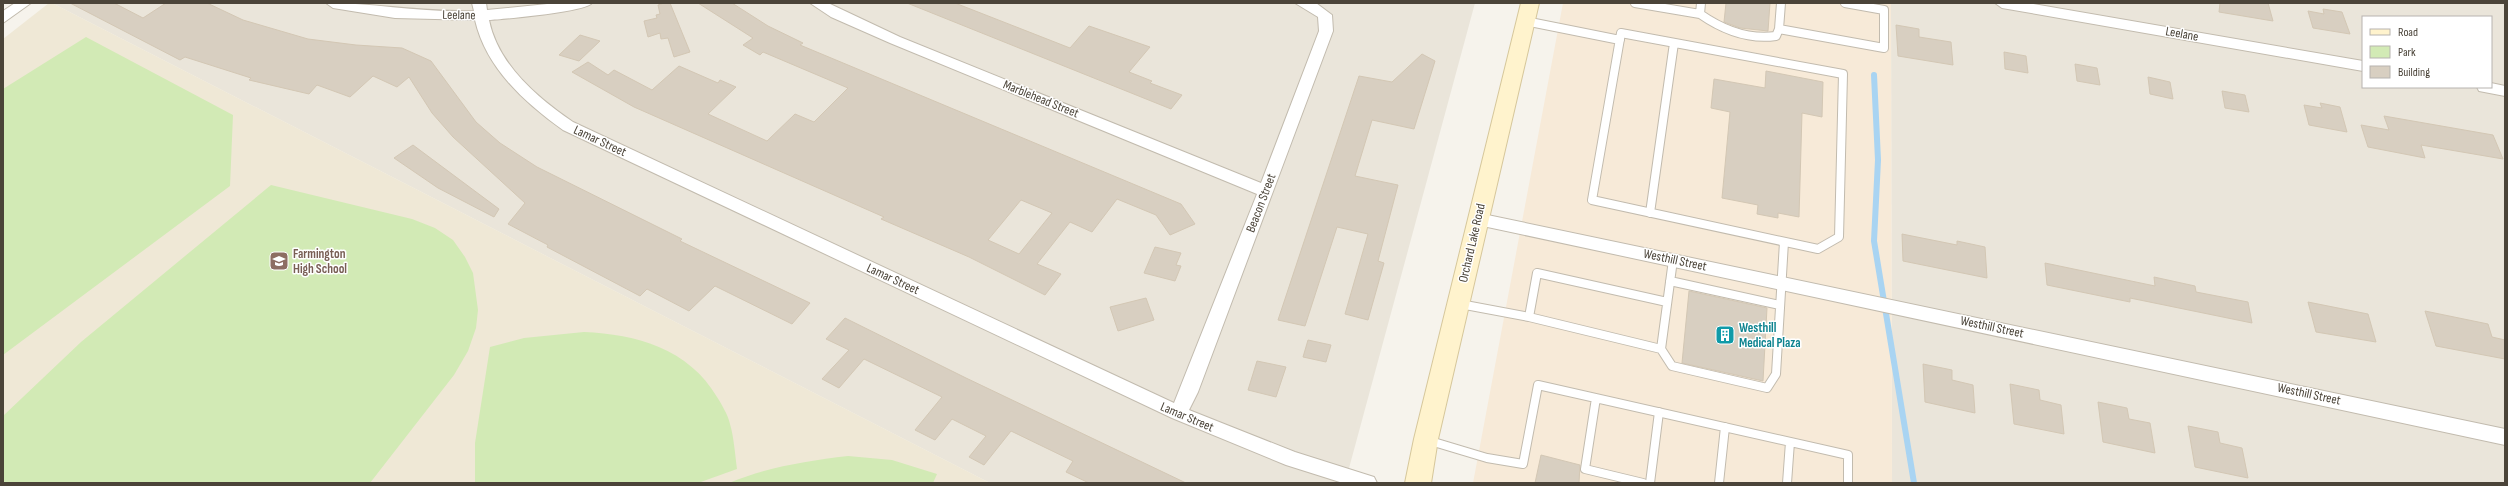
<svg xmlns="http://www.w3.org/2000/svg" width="2508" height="486" viewBox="0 0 2508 486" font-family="'Sofia Sans Condensed',sans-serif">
  <rect width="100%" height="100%" fill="#f6f3ec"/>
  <path fill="#eae5da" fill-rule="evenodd" d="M52 3H1475L1345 483H990Z
    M1891 3H2505V483H1892ZM2363 17H2491V87H2363Z"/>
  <path fill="#f7ead8" d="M1563 3H1891L1892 483H1473Z"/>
  <path fill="#efe8d6" d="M49 3H52L990 483H3V39Z"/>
  <path fill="#d2eab5" d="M86 37 233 115 230 186 3 355V89Z
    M271 185 412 219 435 228 453 240 465 257 473 273 478 310 476 328 468 351 454 375 370 483H3V416L81 342Z
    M584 332C636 334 689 349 717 397 722 405 728 415 730 424 734 438 735 454 737 469L698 483H475V443L490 347 524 338Z
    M848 456 892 460 937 474 933 483H729C768 467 806 461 848 456Z"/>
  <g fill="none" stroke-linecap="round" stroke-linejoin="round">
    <path stroke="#a9d4f2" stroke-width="6" d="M1874 75 1878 160 1874 241 1914 483"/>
  </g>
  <path fill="#d8cfc1" stroke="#d3c7b4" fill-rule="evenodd" d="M70 3H114L143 18 166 3H207L243 20 308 39 356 45 402 48 431 61 476 122 500 143 537 167 682 239 680 241 810 303 792 324 715 286 689 311 647 289 640 296 547 247 548 245 508 224 525 203 453 137 432 113 409 77 397 87 373 76 350 97 317 85 309 94 249 80 251 78 185 57 180 60Z
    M664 3H670L690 52 674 57 668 38 661 39 660 33 648 37 644 21 657 18 656 15 660 14 658 5Z
    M698 3H732L768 26 803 43 800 45 1181 204 1195 224 1170 235 1156 215 1117 199 1092 232 1070 222 1037 264 1061 274 1045 295 969 257 881 219 884 217 634 107 572 72 588 62 608 75 614 70 652 90 679 66 718 83 720 80 736 87 708 114 767 141 795 114 814 122 848 88 763 52 760 55 743 45 753 38ZM1021 200 1052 213 1019 254 988 240Z
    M907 3H955L1070 48 1089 26 1150 47 1129 72 1152 81 1150 83 1182 95 1171 109Z
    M1726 3H1770L1768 31 1740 28 1724 22Z
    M2220 3H2268L2273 21 2219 12Z
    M2323 9 2342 12 2350 34 2313 28 2308 11 2324 14Z
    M1896 25 1919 29V37L1951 42 1953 65 1898 56Z
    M580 35 600 41 579 61 559 55Z
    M2004 52 2026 56 2028 73 2005 69Z
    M1422 54 1435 61 1414 129 1372 120 1355 176 1398 185 1378 261 1384 263 1368 320 1345 314 1368 234 1337 227 1305 326 1278 320 1359 76 1392 82Z
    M2075 64 2097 68 2100 85 2077 81Z
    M1766 71 1823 82 1822 117 1802 113 1799 217 1778 213V218L1757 214 1758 205 1722 198 1730 112 1711 108 1714 79 1765 88Z
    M2148 77 2170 82 2173 99 2150 94Z
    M2222 91 2245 95 2249 112 2225 108Z
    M2320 103 2340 107 2347 132 2309 125 2304 105 2322 108Z
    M2384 116 2493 135 2503 159 2421 145 2425 158 2368 147 2361 125 2389 130Z
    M413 145 499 209 494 217 438 188 394 158Z
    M1902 234 1957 245V241L1985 247 1987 278 1903 261Z
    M1155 247 1181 253 1176 265 1181 266 1175 281 1144 273Z
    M2045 263 2155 286 2154 277 2195 286 2196 292 2248 302 2252 323 2130 298V302L2047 285Z
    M1689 291 1767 308 1763 381 1682 363Z
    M1146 298 1154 320 1118 331 1110 307Z
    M2308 302 2368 314 2376 342 2316 332Z
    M2425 311 2488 324 2492 337 2505 340V359L2436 346Z
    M845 318 966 378 1186 483H1089L1066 472 1073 461 1011 431 984 465 969 457 986 436 952 419 935 440 915 430 942 397 864 359 839 388 822 379 849 350 826 339Z
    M1308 340 1331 345 1326 362 1303 357Z
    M1257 361 1286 367 1276 397 1248 390Z
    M1923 364 1952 370V380L1973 385 1975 413 1925 402Z
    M2010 384 2039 390 2040 400 2061 405 2064 434 2014 424Z
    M2098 402 2127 408 2129 419 2150 423 2155 453 2103 442Z
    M2188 426 2218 432 2220 443 2242 448 2248 478 2195 467Z
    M1541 455 1580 465 1579 483H1535Z"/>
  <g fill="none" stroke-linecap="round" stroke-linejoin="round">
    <defs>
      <path id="lane" d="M1635 3 1700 14 1701 3
        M1700 14C1723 30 1748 40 1776 36L1779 29 1781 3
        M1525 21 1620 40
        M1779 29 1884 48V10L1845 3
        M1621 33 1843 74 1839 237 1818 249 1592 200Z
        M1650 213 1674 43
        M1670 281 1780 305
        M1460 304 1529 317 1661 349 1672 366 1767 388 1776 374 1784 242
        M1529 317 1537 273 1667 302
        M1661 349 1673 260
        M1596 398 1585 469 1643 483
        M1427 440 1487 458 1523 464 1538 385 1848 455V483
        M1650 483 1659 412
        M1719 483 1725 427
        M1787 483 1790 442"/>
      <path id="street" d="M15 3H31L3 23V11Z
        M326 3C375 3 424 13 474 11L472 3H486L487 10 557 3H592C586 12 504 19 489 20 498 65 538 98 573 122L1174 403 1257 194 890 43 831 17 810 3H828L900 37 1261 183 1319 31 1318 17 1295 3H1316L1332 15 1333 31 1198 392 1189 410 1295 452 1374 477 1377 483H1343L1286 465 1172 418 563 130C525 103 486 68 475 20L395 18 333 8Z
        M1995 3H2028L2363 61V71L2002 8Z
        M2491 83 2505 86V96L2479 91 2477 87H2491Z
        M1478 213 2505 429V445L1478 225 1472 223 1470 219 1472 215Z"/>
      <path id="secondary" d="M1521 3H1539L1438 439 1431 483H1405L1414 439Z"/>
    </defs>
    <use href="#lane" stroke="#c2bbae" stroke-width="10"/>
    <use href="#street" stroke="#c2bbae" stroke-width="2"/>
    <use href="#secondary" stroke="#d6c79b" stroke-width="2"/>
    <use href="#lane" stroke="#fff" stroke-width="8"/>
    <use href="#street" fill="#fff" fill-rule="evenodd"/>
    <use href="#secondary" fill="#fff3cd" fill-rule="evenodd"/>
  </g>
  <defs>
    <symbol id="school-square" viewBox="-11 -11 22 22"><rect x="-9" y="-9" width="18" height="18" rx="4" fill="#8d6e63" stroke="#fff"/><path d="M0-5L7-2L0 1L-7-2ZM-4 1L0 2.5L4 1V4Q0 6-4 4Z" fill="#fff"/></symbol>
    <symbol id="building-square" viewBox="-11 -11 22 22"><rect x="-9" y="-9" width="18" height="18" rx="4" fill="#0f9aa8" stroke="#fff"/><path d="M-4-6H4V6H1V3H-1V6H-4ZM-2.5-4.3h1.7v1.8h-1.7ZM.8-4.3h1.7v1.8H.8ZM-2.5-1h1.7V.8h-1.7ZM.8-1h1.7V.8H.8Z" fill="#fff"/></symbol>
  </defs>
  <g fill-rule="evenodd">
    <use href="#school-square" x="268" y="250" width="22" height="22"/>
    <use href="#building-square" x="1714" y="324" width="22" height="22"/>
  </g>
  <g text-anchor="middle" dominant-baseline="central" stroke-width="3" stroke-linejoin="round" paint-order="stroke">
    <g font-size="13" fill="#4b4439" stroke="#fff">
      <text transform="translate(459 15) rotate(1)">Leelane</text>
      <text transform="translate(2182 34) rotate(10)">Leelane</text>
      <text transform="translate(1041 99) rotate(22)">Marblehead Street</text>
      <text transform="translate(600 141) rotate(25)">Lamar Street</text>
      <text transform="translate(1261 203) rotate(-69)">Beacon Street</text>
      <text transform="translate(1472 243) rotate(-77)">Orchard Lake Road</text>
      <text transform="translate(1675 260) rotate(12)">Westhill Street</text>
      <text transform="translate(893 279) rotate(25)">Lamar Street</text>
      <text transform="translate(1992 327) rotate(12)">Westhill Street</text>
      <text transform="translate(2309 394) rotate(12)">Westhill Street</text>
      <text transform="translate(1187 417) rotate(23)">Lamar Street</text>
    </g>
    <g font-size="13" font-weight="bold" fill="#785e54" stroke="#fff" text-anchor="start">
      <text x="293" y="254">Farmington<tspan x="293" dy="15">High School</tspan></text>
    </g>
    <g font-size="13" font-weight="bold" fill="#0d838f" stroke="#fff" text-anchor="start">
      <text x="1739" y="328">Westhill<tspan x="1739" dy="15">Medical Plaza</tspan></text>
    </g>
  </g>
  <rect width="2508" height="486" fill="none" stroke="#4b4439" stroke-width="8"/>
  <rect x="2362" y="16" width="130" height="72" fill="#ffffff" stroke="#b7b4b0"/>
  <rect x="2370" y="29" width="20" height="6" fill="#fff3cd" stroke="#b7b4b0"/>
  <text x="2398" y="36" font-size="12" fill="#4b4439">Road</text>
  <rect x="2370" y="46" width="20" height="12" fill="#d2eab5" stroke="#b7b4b0"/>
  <text x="2398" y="56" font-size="12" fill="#4b4439">Park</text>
  <rect x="2370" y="66" width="20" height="12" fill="#d8cfc1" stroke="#b7b4b0"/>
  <text x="2398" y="76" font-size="12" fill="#4b4439">Building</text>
</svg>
